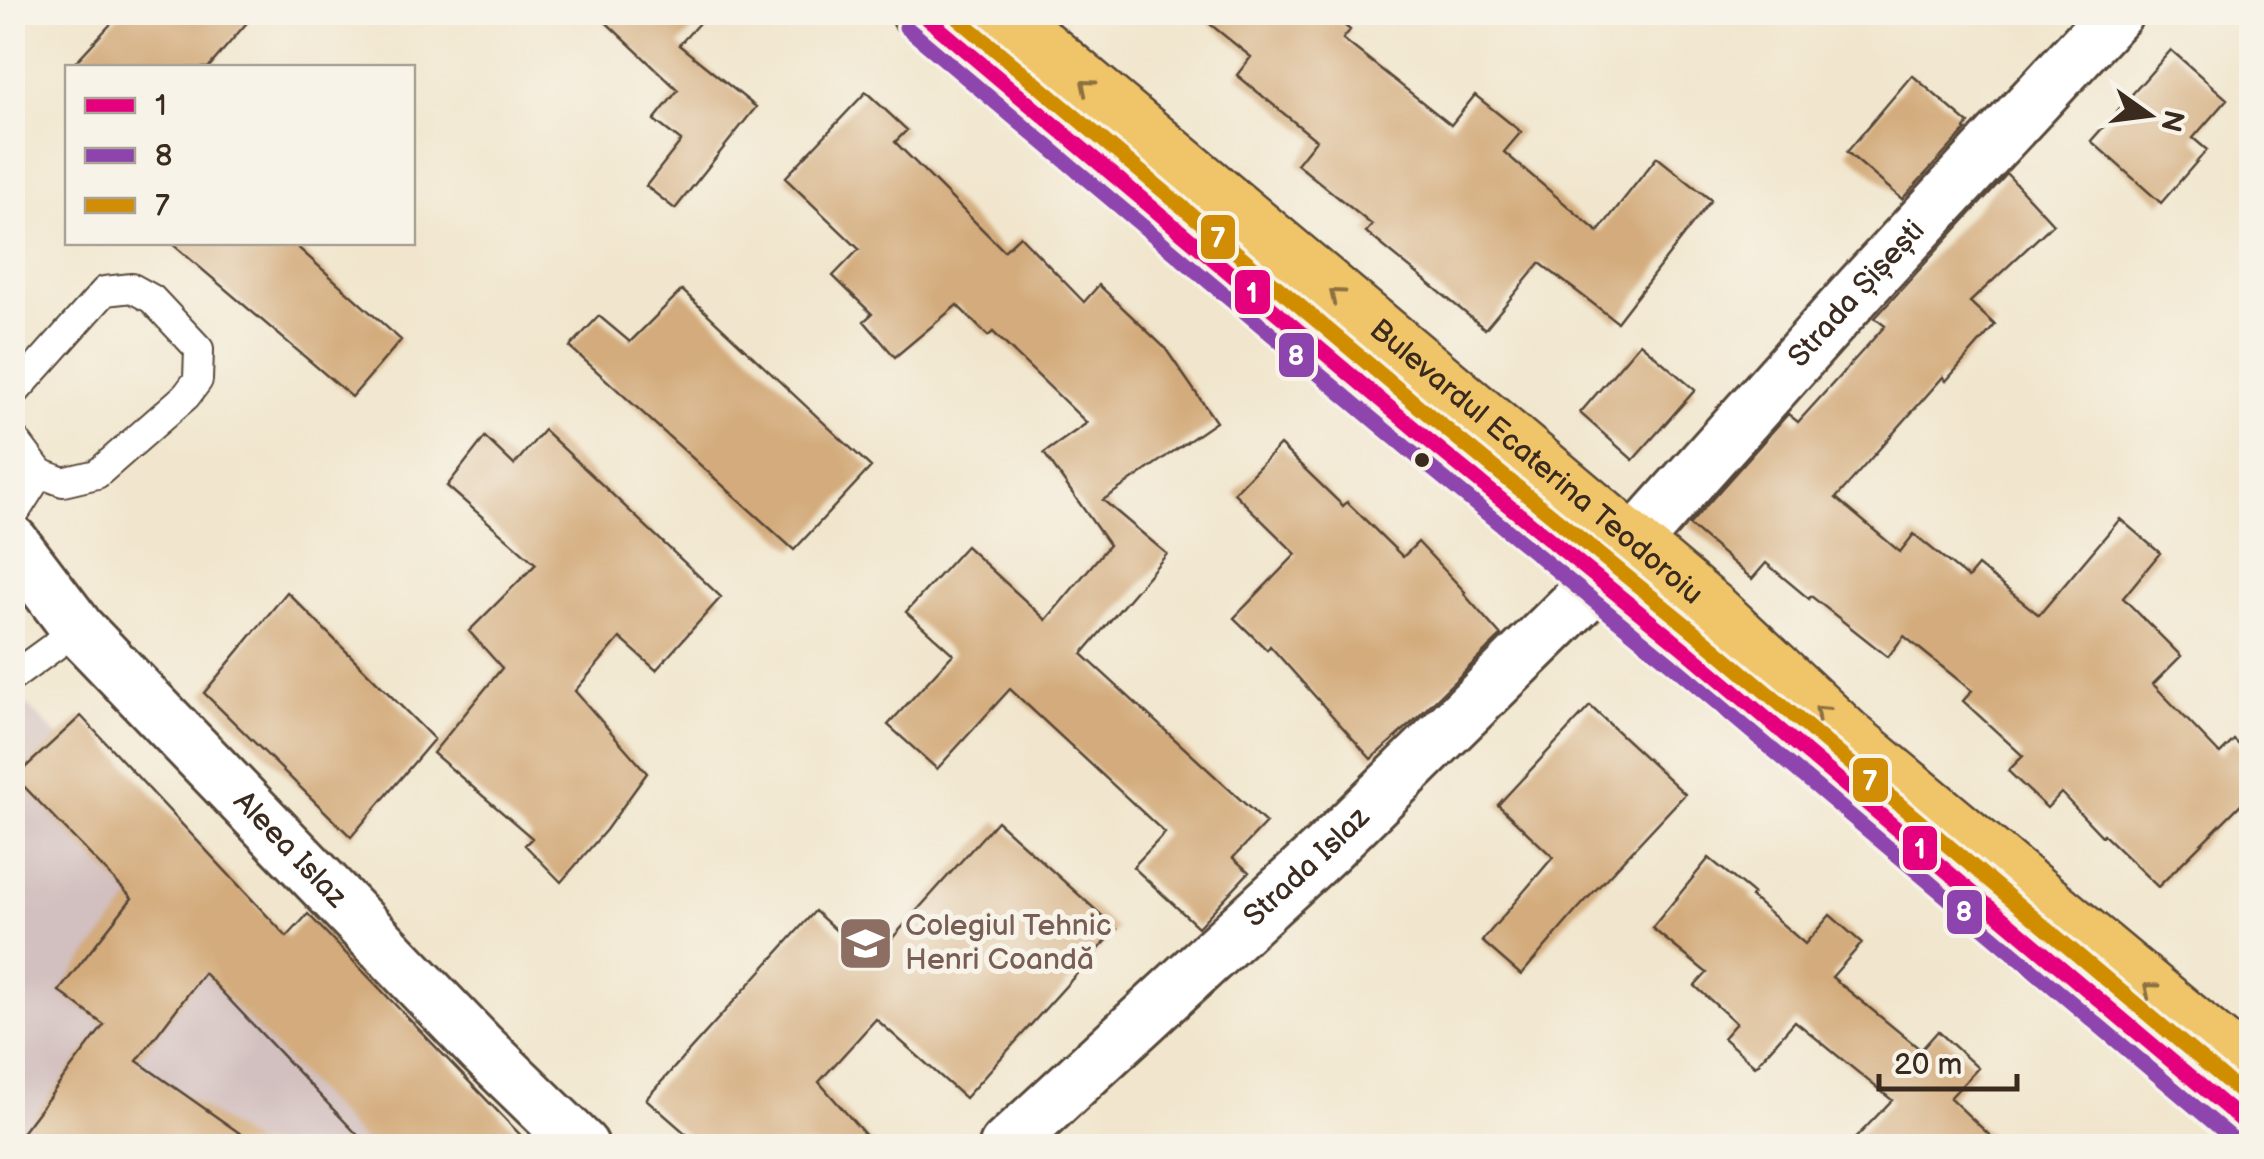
<svg xmlns="http://www.w3.org/2000/svg" width="2264" height="1159" viewBox="0 0 2264 1159" font-family="'Balsamiq Sans',sans-serif">
  <rect width="100%" height="100%" fill="#f7f3e8"/>
  <filter id="ink" filterUnits="userSpaceOnUse"><feTurbulence type="fractalNoise" baseFrequency=".01" numOctaves="2"/><feDisplacementMap in="SourceGraphic" scale="20" xChannelSelector="R" yChannelSelector="G"/><feConvolveMatrix kernelMatrix="1 2 1 2 8 2 1 2 1" color-interpolation-filters="sRGB"/></filter>
  <filter id="wash" filterUnits="userSpaceOnUse"><feTurbulence type="fractalNoise" baseFrequency=".0048" numOctaves="4" result="noise"/><feDisplacementMap in="SourceGraphic" scale="40" xChannelSelector="R" yChannelSelector="G"/><feGaussianBlur stdDeviation="2.25" result="paint"/><feColorMatrix in="noise" values="0 0 0 0 0 0 0 0 0 0 0 0 0 0 0 0 0 1.4 0 .05"/><feComposite in="paint" operator="in"/></filter>
  <g filter="url(#wash)">
    <rect width="100%" height="100%" fill="#f1e6cd"/>
    <path fill="#d2bfbf" d="M13 691 466 1146H13Z"/>
    <g id="blocks">
      <path fill="#d3ab7b" d="M122 12H256L208 68H70Z
        M595 12H709L679 45 756 107 675 209 646 186 681 141 654 120 678 90Z
        M1195 12H1328L1350 30 1343 39 1451 125 1475 95 1521 132 1504 152 1598 232 1657 157 1711 200 1617 322 1540 263 1485 329 1366 232 1372 225 1297 164 1316 140 1237 75 1251 57Z
        M2171 50 2227 99 2193 138 2207 150 2161 203 2091 141Z
        M1912 75 1969 124 1965 129 1966 130 1902 199 1847 152Z
        M866 92 907 130 895 142 1004 251 1020 236 1084 302 1099 285 1165 348 1216 422 1103 500 1167 554 1082 654 1266 823 1233 858 1249 872 1198 927 1133 867 1165 833 1010 689 937 769 888 725 953 654 906 612 966 546 1046 620 1109 545 1044 453 1087 423 993 332 988 336 957 305 895 357 864 321 872 314 833 276 859 249 785 178Z
        M2007 174 2053 224 1970 302 1995 325 1946 381 1943 377 1836 498 1900 552 1914 534 1968 578 1978 566 2039 615 2120 519 2160 553 2123 598 2181 656 2153 684 2220 754 2234 740 2252 757V793L2158 887 2103 834 2102 836 2061 793 2047 808 2008 771 2023 756 1963 701 1972 691 1904 636 1888 657 1811 596 1809 599 1766 563 1752 579 1689 525 1788 414 1798 422 1885 326 1875 318Z
        M170 242H292L401 340 352 397Z
        M682 290 871 467 794 550 570 347 599 316 630 342Z
        M1640 343 1695 390 1633 460 1580 413Z
        M544 430 721 597 656 670 620 638 575 691 647 773 606 830 561 882 525 845 532 838 433 753 502 668 469 631 536 564 447 486 485 437 514 465Z
        M1280 445 1343 506 1347 502 1403 557 1418 542 1465 592 1464 594 1501 636 1415 720 1371 759 1270 646 1267 650 1234 618 1296 554 1234 493Z
        M287 592 434 739 351 837 204 693Z
        M1590 706 1685 794 1576 911 1521 975 1482 941 1553 857 1498 805Z
        M81 716 287 937 308 914 531 1146H368L204 973 137 1061 258 1146H12L104 1025 59 991 132 898 15 777Z
        M997 821 1117 929 965 1098 876 1019 819 1082 875 1146H700L646 1099 815 911 871 962Z
        M1709 858 1753 894 1751 897 1805 944 1830 915 1862 943 1832 977 1921 1050 1938 1031 1978 1068 1950 1098 2001 1146H1848L1892 1100 1795 1021 1755 1066 1723 1038 1736 1023 1695 986 1707 973 1652 928Z"/>
    </g>
  </g>
  <g filter="url(#ink)">
    <use href="#blocks" fill-opacity="0" stroke="#564638" stroke-width="2.5"/>
    <g fill="none" stroke-linecap="round" stroke-linejoin="round">
      <defs>
        <path id="service" d="M12 395 105 291 132 288 152 299 199 349 198 380 186 396 97 474 63 482 40 473 12 436
          M12 517 40 473
          M12 677 78 629"/>
        <g id="minor">
          <path id="s1" d="M12 542 78 629 481 1048 582 1146"/>
          <path id="s2" d="M1006 1146 1326 850 1600 580 1862 287 2117 12"/>
        </g>
        <g id="primary">
          <path d="M919 12 1422 435 1683 648 2252 1129"/>
          <path id="s3" d="M1000 12 1634 544 1714 612 1847 737 2252 1074"/>
        </g>
      </defs>
      <use href="#service" stroke="#564638" stroke-width="32"/>
      <use href="#minor" stroke="#564638" stroke-width="58"/>
      <use href="#primary" stroke="#564638" stroke-width="60"/>
      <use href="#service" stroke="#fff" stroke-width="28"/>
      <use href="#minor" stroke="#fff" stroke-width="52"/>
      <use href="#primary" stroke="#f0c469" stroke-width="55"/>
      <defs>
        <path id="bus-1" d="M920 12 1422 435 1683 648 2252 1129"/>
        <path id="bus-2" d="M906 27 1409 450 1670 663 2239 1144"/>
        <path id="bus-3" d="M951 12 1435 420 1696 633 2252 1102"/>
      </defs>
      <use href="#bus-1" stroke="#f7f3e8" stroke-width="22"/>
      <use href="#bus-2" stroke="#f7f3e8" stroke-width="22"/>
      <use href="#bus-3" stroke="#f7f3e8" stroke-width="22"/>
      <use href="#bus-1" stroke="#e5007d" stroke-width="15"/>
      <use href="#bus-2" stroke="#8e44ad" stroke-width="15"/>
      <use href="#bus-3" stroke="#d18d06" stroke-width="15"/>
    </g>
    <defs><path id="oneway-chevron" d="M-2-3.5L2.5 0L-2 3.5" fill="none" stroke-width="1.6" stroke-linecap="round" stroke-linejoin="round" transform="scale(2.5)"/></defs>
    <g stroke="#8c6f40">
      <use href="#oneway-chevron" transform="translate(1087 86) rotate(-140)"/>
      <use href="#oneway-chevron" transform="translate(1336 295) rotate(-140)"/>
      <use href="#oneway-chevron" transform="translate(1821 712) rotate(-137)"/>
      <use href="#oneway-chevron" transform="translate(2150 989) rotate(-140)"/>
    </g>
  </g>
  <defs>
    <symbol id="school-square" viewBox="-11 -11 22 22"><rect x="-9" y="-9" width="18" height="18" rx="4" fill="#8d6e63" stroke="#f7f3e8"/><path d="M0-5L7-2L0 1L-7-2ZM-4 1L0 2.5L4 1V4Q0 6-4 4Z" fill="#fff"/></symbol>
  </defs>
  <g fill-rule="evenodd">
    <use href="#school-square" x="834" y="912" width="63" height="63"/>
  </g>
  <circle fill="#3b2a1e" stroke="#f7f3e8" stroke-width="4" cx="1422" cy="460" r="9"/>
  <g text-anchor="middle" dominant-baseline="central" stroke-width="10" stroke-linejoin="round" paint-order="stroke">
    <g font-size="30" fill="#3b2a1e" stroke="#f7f3e8">
      <text stroke="none"><textPath href="#s2" startOffset="1205">Strada Șișești</textPath></text>
      <text stroke="none"><textPath href="#s3" startOffset="700">Bulevardul Ecaterina Teodoroiu</textPath></text>
      <text stroke="none"><textPath href="#s1" startOffset="415">Aleea Islaz</textPath></text>
      <text stroke="none"><textPath href="#s2" startOffset="410">Strada Islaz</textPath></text>
    </g>
    <g font-size="30" fill="#785e54" stroke="#f7f3e8" text-anchor="start">
      <text x="905" y="926">Colegiul Tehnic<tspan x="905" dy="34">Henri Coandă</tspan></text>
    </g>
  </g>
  <g stroke="#f7f3e8" stroke-width="4">
    <rect x="1199" y="213" width="38" height="48" rx="10" fill="#d18d06"/>
    <rect x="1233" y="268" width="39" height="48" rx="10" fill="#e5007d"/>
    <rect x="1277" y="331" width="39" height="48" rx="10" fill="#8e44ad"/>
    <rect x="1851" y="756" width="39" height="48" rx="10" fill="#d18d06"/>
    <rect x="1901" y="824" width="38" height="48" rx="10" fill="#e5007d"/>
    <rect x="1945" y="888" width="39" height="48" rx="10" fill="#8e44ad"/>
  </g>
  <g font-size="28" text-anchor="middle" font-weight="bold" fill="#fff">
    <text x="1218" y="247">7</text>
    <text x="1252" y="302">1</text>
    <text x="1296" y="365">8</text>
    <text x="1870" y="790">7</text>
    <text x="1920" y="858">1</text>
    <text x="1964" y="921">8</text>
  </g>
  <rect width="2264" height="1159" fill="none" stroke="#f7f3e8" stroke-width="50"/>
  <rect x="65" y="65" width="350" height="180" fill="#f7f3e8" stroke="#aca397" stroke-width="2.5"/>
  <rect x="85" y="98" width="50" height="15" fill="#e5007d" stroke="#aca397" stroke-width="2.5"/>
  <text x="155" y="115" font-size="30" fill="#3b2a1e">1</text>
  <rect x="85" y="148" width="50" height="15" fill="#8e44ad" stroke="#aca397" stroke-width="2.5"/>
  <text x="155" y="165" font-size="30" fill="#3b2a1e">8</text>
  <rect x="85" y="198" width="50" height="15" fill="#d18d06" stroke="#aca397" stroke-width="2.5"/>
  <text x="155" y="215" font-size="30" fill="#3b2a1e">7</text>
  <g transform="translate(2149 115) rotate(104)" stroke="#f7f3e8" stroke-width="8" paint-order="stroke">
  <path d="M0-8L18 38L0 25L-18 38Z" fill="#3b2a1e"/>
  <text y="-15" font-size="28" font-weight="bold" text-anchor="middle" fill="#3b2a1e">N</text>
  </g>
  <path d="M1879 1074v15h138v-15" fill="none" stroke="#3b2a1e" stroke-width="5"/>
  <text x="1894" y="1074" font-size="30" fill="#3b2a1e" stroke="#f7f3e8" stroke-width="8" paint-order="stroke">20 m</text>
</svg>
